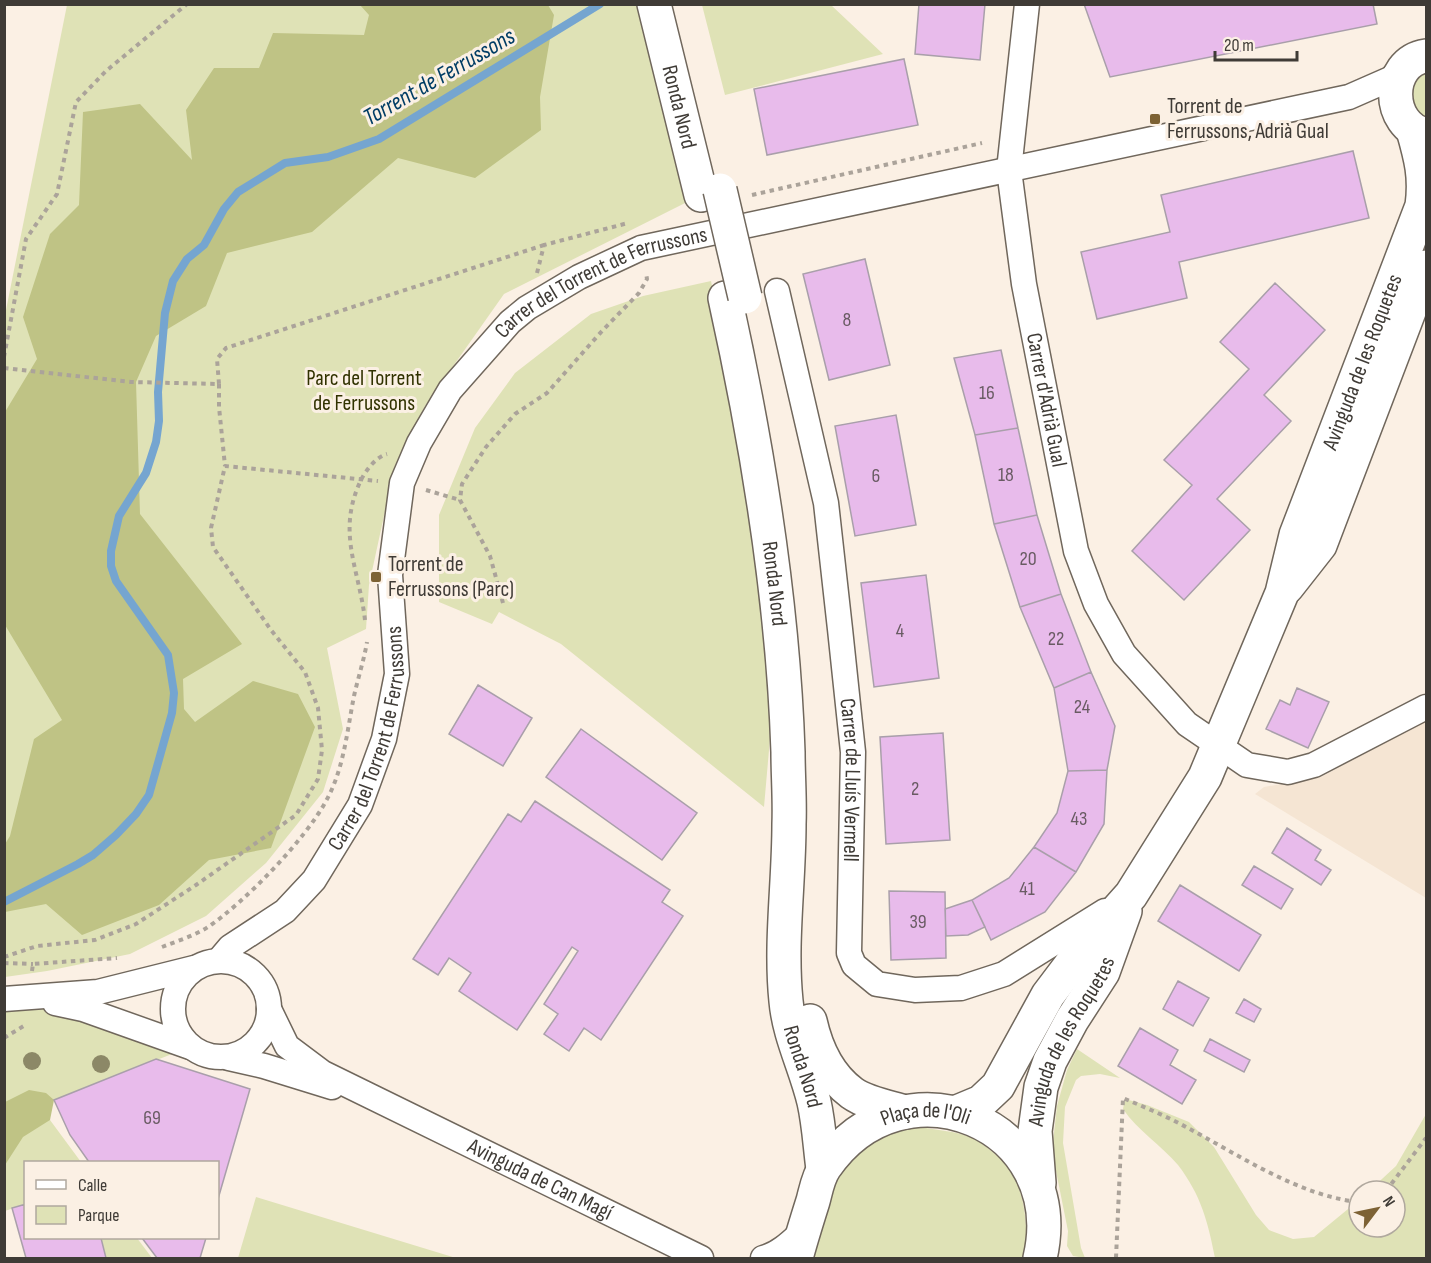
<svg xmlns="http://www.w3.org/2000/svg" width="1431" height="1263" viewBox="0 0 1431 1263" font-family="'Sofia Sans Condensed',sans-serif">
  <rect width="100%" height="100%" fill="#fbf0e4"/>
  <path fill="#f5e5d3" d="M1426 721V898L1255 794 1264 787 1321 777Z"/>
  <path fill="#dfe2b6" d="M67 5H654L701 195 504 294 425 406 395 465 369 585 366 629 327 648 343 729 323 792 266 863 206 916 130 954 47 971 5 977V315Z
    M702 5H831L883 54 725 95Z
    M1426 70V121L1414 112 1410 86 1417 76Z
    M711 281 728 364 753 501 772 716 764 807 561 644 499 612 492 624 439 602V515L475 428 515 373 591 314 643 296Z
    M4 999H19L190 1047 36 1107 50 1120 81 1162H26L25 1204 5 1211Z
    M1077 1049 1120 1078 1100 1074 1081 1076 1076 1080 1065 1107 1063 1143 1081 1248 1085 1258 1073 1256 1067 1246 1068 1231 1052 1151 1057 1106 1067 1070Z
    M1125 1099 1147 1105 1189 1122 1214 1147 1256 1215 1269 1230 1293 1239 1314 1237 1359 1200V1227H1395V1191H1369L1396 1166 1426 1114V1258H1215C1208 1222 1201 1195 1178 1165 1161 1145 1138 1131 1123 1109Z
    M920 1127C936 1130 955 1131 970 1137 983 1143 1005 1160 1012 1173 1025 1193 1030 1236 1023 1258H811L827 1204 839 1173 853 1157 889 1133Z
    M256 1197 456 1258H238Z
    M101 1238H137L152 1258H106Z"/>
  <path fill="#bfc385" d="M360 5H548L554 15 540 97 541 130 475 178 398 158 312 232 227 253 206 306 156 336 136 382 140 514 242 644 183 679 184 709 195 722 253 681 298 694 315 727 271 848 209 860 159 905 82 935 46 904 5 912V844L10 836 34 739 62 720 5 625V412L37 359 23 317 50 234 79 205 83 112 140 104 192 160 186 110 214 68H259L273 33 364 35 369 15Z
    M29 1090 46 1093 54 1100 50 1120 23 1137 5 1165V1102Z"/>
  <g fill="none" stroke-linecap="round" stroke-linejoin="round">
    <path stroke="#75a5d0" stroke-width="8" d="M4 902 78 864 93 855 116 835 136 814 149 795 158 763 172 713 174 693 168 655 116 581 111 566V551L119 516 146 473 156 442 159 421 158 392 165 313 173 281 187 259 204 245 224 209 238 192 285 163 328 157 379 139 600 4"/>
  </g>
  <path fill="#e8bbeb" stroke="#a99faa" stroke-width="1.5" d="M919 4H985L980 60 915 54Z
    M1084 4H1373L1377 24 1110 77Z
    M904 59 918 125 767 155 754 89Z
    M1353 151 1369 218 1179 262 1187 298 1097 319 1081 252 1170 232 1161 195Z
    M865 259 890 365 829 380 803 274Z
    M1275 283 1325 330 1264 395 1291 421 1217 499 1250 530 1184 600 1132 551 1192 485 1164 460 1249 369 1220 342Z
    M1001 350 1018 428 975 435 954 358Z
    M896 415 916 525 855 536 835 426Z
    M1018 428 1037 515 994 524 975 435Z
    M1037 515 1061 594 1020 607 994 524Z
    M926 575 939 678 874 687 861 583Z
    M1061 594 1091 672 1054 688 1020 607Z
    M1091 672 1115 726 1107 770 1068 771 1054 688Z
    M478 685 532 718 503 766 449 734Z
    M1297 688 1329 702 1308 748 1266 729 1280 700 1290 705Z
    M581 729 697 813 662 860 546 777Z
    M943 733 950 840 886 844 880 737Z
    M1107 770 1104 824 1076 872 1034 847 1057 813 1068 771Z
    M535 801 670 890 662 902 683 916 601 1040 584 1028 569 1051 544 1034 558 1014 544 1004 578 951 572 947 517 1030 459 991 471 973 449 958 438 975 413 959 508 814 521 822Z
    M1287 828 1321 850 1315 860 1331 870 1321 885 1272 853Z
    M1034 847 1076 872 1045 912 991 940 972 900 1009 878Z
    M1254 866 1293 889 1281 909 1242 885Z
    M1180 885 1261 935 1239 971 1158 921Z
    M889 891 945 892 946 958 891 960Z
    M972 900 985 927 968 935 946 936 945 909Z
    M1178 981 1209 998 1193 1026 1163 1009Z
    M1244 999 1261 1009 1254 1022 1236 1013Z
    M1140 1028 1178 1050 1170 1065 1196 1080 1182 1104 1118 1066Z
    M1210 1039 1250 1060 1244 1072 1204 1051Z
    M156 1059 250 1089 218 1199V1162H89L70 1135 54 1100Z
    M26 1204V1238H101L106 1258H26L12 1208Z
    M142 1238H206L200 1258H157Z"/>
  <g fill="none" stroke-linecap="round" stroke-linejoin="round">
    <defs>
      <g id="street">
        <path id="s1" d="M1027 4 1009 170 1024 284 1076 551 1096 604 1124 654 1187 724 1247 765 1288 772 1314 765 1426 707"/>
        <path id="s2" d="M777 291 826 503 840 629 853 752 849 953 854 965 877 984 915 990 961 988 1004 974 1105 911"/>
        <path id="s3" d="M219 960 230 947 285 911 314 880 360 805 384 739 397 674 390 575 402 483 419 443 450 390 510 322 527 308 579 277 641 248 1349 97 1390 79 1406 67"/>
        <circle cx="221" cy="1009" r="48"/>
        <path d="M4 999 98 992 194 968"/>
        <path d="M55 1003 83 1009 190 1047"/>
        <path id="s4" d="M269 1009 287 1046 323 1073 701 1258"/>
        <path d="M229 1058 264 1066 332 1087"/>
        <path d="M763 1258C779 1254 792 1241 804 1230"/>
      </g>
      <g id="secondary">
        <path id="s5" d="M654 4 701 195"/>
        <path d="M1426 56C1385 62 1386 126 1426 135"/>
        <path id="s6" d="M725 298C758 447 783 599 788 752 788 776 790 800 789 824 789 883 780 943 786 1001 789 1036 806 1068 814 1102 819 1124 820 1147 823 1169"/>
        <path d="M1287 587 1320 545 1426 267"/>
        <path d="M810 1021C816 1048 829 1076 852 1093 866 1103 888 1107 905 1112"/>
        <path id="s7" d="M957 1112 981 1102 998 1086 1048 995 1082 950 1131 895 1205 777 1282 593 1296 535 1422 206C1426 177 1421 158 1413 130"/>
        <path id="s8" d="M1039 1183 1035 1131 1041 1087 1050 1061 1072 1020 1103 972 1125 911"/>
        <path id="s9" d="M796 1258C801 1239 807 1220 813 1201 816 1190 818 1177 825 1167 903 1053 1071 1124 1040 1258"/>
      </g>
    </defs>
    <use href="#street" stroke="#70675c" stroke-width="27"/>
    <use href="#secondary" stroke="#70675c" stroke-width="36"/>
    <path stroke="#aba39a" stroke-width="4" stroke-dasharray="4.5 4.5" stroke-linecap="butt" d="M752 195 982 143
      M537 273 544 245 628 223
      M4 357 26 239 57 194 76 102 106 71 187 4
      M4 368 131 382 219 384 217 359 226 348 544 245
      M219 384V407L225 466
      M426 490 460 500
      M503 603 490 556 460 500 462 484 486 447 515 414 547 393 602 331 639 293 647 279 646 273
      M365 620C359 568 336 532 361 480 366 470 376 457 387 454
      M162 947C177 941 194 936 208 927 245 902 305 840 326 801 344 769 347 731 354 696 358 678 364 660 367 642
      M4 957 37 946 95 940 136 924 196 885 296 815 318 779 322 750 318 708 305 672 271 630 213 547 211 528 225 466 378 481
      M4 963 33 964
      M32 971 33 964 117 958
      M4 1038 27 1024
      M1386 1191 1426 1138
      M1116 1258 1123 1098C1144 1107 1166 1116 1186 1127 1239 1155 1299 1196 1359 1202"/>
    <use href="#street" stroke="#fff" stroke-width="24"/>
    <use href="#secondary" stroke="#fff" stroke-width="33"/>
    <defs>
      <path id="secondary-bridge" d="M720 190 745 297"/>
    </defs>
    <use href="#secondary-bridge" stroke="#70675c" stroke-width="36" stroke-linecap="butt"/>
    <use href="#secondary-bridge" stroke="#fff" stroke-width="33"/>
  </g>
  <g fill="#8c8867">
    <circle cx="32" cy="1061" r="9"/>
    <circle cx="101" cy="1064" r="9"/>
  </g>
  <g fill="#7d6234" stroke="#fbf0e4" stroke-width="2">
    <rect x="1149" y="113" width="12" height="12" rx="3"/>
    <rect x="370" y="571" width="12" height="12" rx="3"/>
  </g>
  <g text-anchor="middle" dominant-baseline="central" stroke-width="6" stroke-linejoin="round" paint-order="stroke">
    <g font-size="20" fill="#695b63">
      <text x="847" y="320">8</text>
      <text x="987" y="393">16</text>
      <text x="1006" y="475">18</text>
      <text x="876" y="476">6</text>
      <text x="1028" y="559">20</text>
      <text x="900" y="631">4</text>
      <text x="1056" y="639">22</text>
      <text x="1082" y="707">24</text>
      <text x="915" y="789">2</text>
      <text x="1079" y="819">43</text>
      <text x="1027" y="889">41</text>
      <text x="918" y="922">39</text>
      <text x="152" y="1118">69</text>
    </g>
    <g font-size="22" fill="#3f3b36" stroke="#fbf0e4" text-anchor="start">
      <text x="1167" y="106">Torrent de<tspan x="1167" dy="25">Ferrussons, Adrià Gual</tspan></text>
      <text x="388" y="564">Torrent de<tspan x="388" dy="25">Ferrussons (Parc)</tspan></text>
    </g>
    <g font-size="22" fill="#3f3b36" stroke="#fbf0e4">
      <text stroke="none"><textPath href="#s5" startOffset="106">Ronda Nord</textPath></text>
      <text stroke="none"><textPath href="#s3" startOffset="838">Carrer del Torrent de Ferrussons</textPath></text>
      <text stroke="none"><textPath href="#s7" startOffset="867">Avinguda de les Roquetes</textPath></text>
      <text stroke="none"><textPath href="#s1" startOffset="400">Carrer d'Adrià Gual</textPath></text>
      <text stroke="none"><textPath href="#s6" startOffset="290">Ronda Nord</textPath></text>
      <text stroke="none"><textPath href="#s3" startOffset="280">Carrer del Torrent de Ferrussons</textPath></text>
      <text stroke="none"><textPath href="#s2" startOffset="496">Carrer de Lluís Vermell</textPath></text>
      <text stroke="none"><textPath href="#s8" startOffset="150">Avinguda de les Roquetes</textPath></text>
      <text stroke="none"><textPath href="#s6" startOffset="776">Ronda Nord</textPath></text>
      <text stroke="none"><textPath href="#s9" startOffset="216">Plaça de l'Oli</textPath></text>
      <text stroke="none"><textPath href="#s4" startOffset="328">Avinguda de Can Magí</textPath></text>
    </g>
    <g font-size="22" fill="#313200" stroke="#fbf0e4">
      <text x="364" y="378">Parc del Torrent<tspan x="364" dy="25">de Ferrussons</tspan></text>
    </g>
    <g font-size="24" font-style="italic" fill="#013d65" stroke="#fbf0e4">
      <text transform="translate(439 77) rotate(-30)">Torrent de Ferrussons</text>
    </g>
  </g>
  <rect width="1431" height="1263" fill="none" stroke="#3f3b36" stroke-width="12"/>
  <rect x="24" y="1161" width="195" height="78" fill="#fbf0e4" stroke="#b0a89e" stroke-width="1.5"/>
  <rect x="36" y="1180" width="30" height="9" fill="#ffffff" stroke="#b0a89e" stroke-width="1.5"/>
  <text x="78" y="1191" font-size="18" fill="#3f3b36">Calle</text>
  <rect x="36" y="1206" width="30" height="18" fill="#dfe2b6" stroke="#b0a89e" stroke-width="1.5"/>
  <text x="78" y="1221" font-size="18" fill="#3f3b36">Parque</text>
  <g transform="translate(1377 1209) rotate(58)"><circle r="28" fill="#fbf0e4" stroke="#b0a89e" stroke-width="1.5"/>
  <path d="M0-4.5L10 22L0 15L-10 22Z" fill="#7d6234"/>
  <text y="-9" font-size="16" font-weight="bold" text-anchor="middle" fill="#3f3b36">N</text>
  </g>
  <path d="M1215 51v9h82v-9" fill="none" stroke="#3f3b36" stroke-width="3"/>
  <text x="1224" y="51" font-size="18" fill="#3f3b36" stroke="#fbf0e4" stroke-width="4.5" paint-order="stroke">20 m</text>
</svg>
